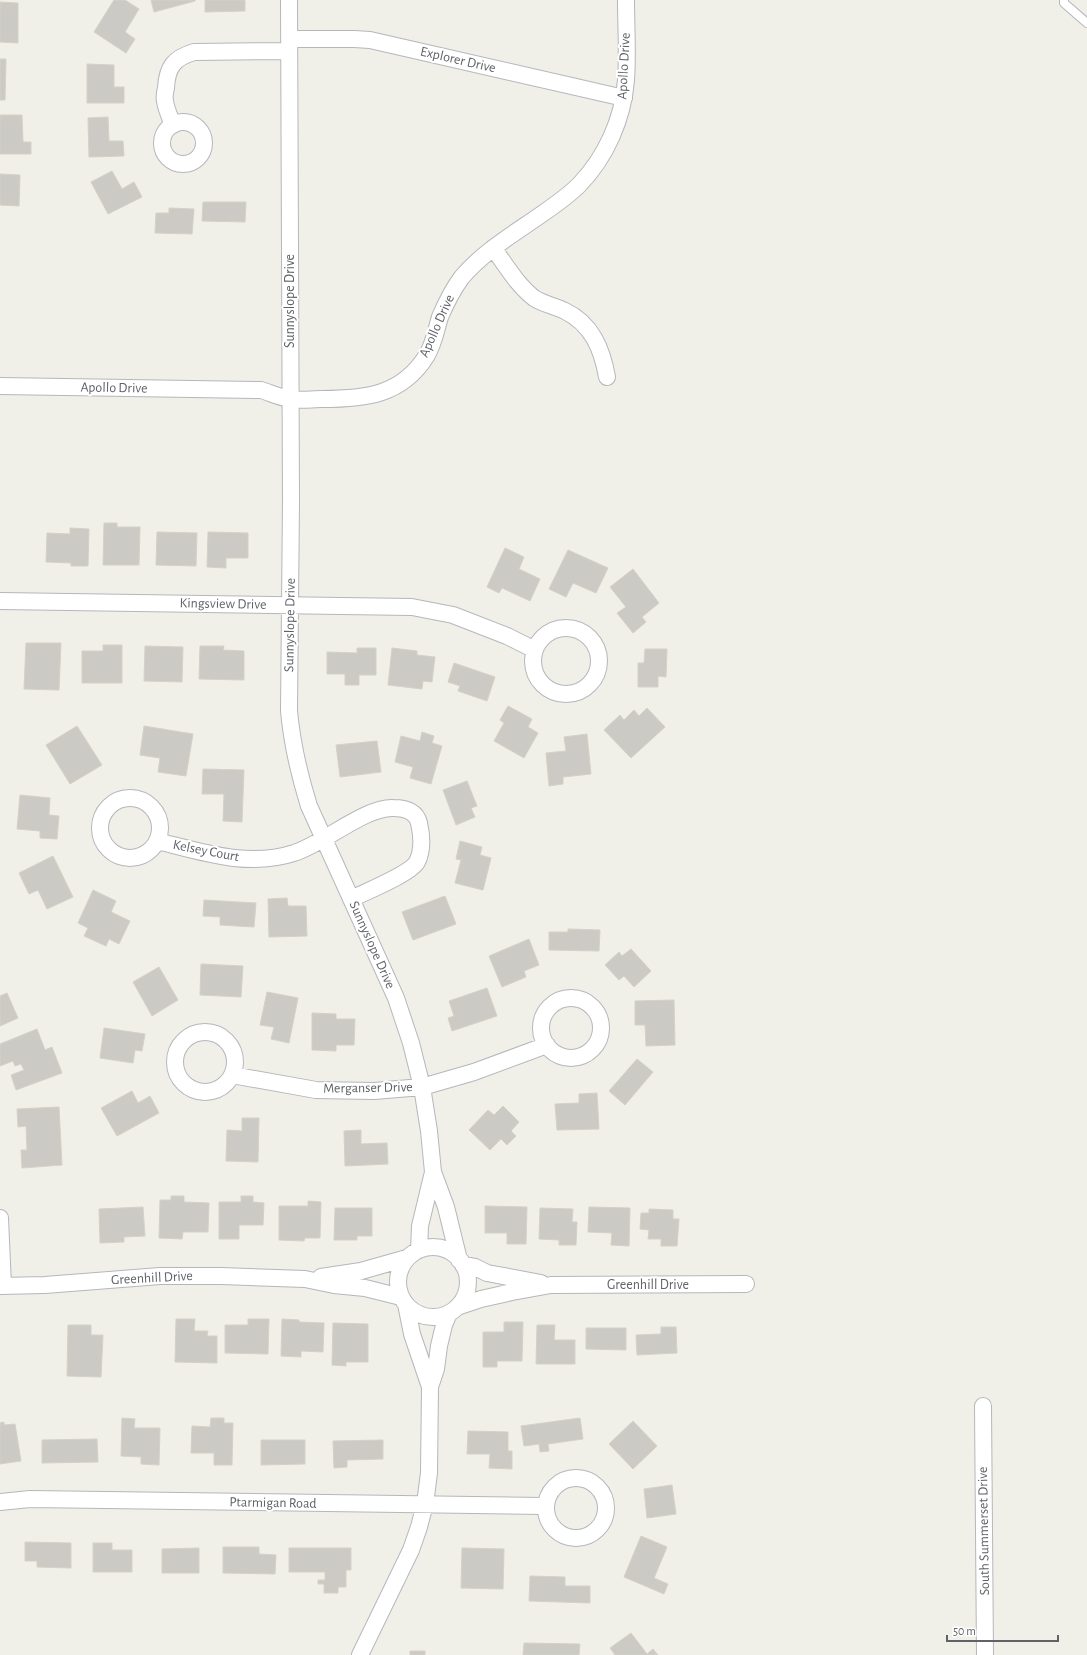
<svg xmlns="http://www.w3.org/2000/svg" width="1087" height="1655" viewBox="0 0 1087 1655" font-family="'Alegreya Sans',sans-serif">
  <rect width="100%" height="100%" fill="#f0efe8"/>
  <path fill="#cccac4" stroke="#d5d1c6" d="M114 0H125L139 9 125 32 135 39 126 53 94 32Z
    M151 0H195V1L154 12Z
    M205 0H245V11L205 12Z
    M0 2 18 3V43L0 42Z
    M0 59H6L5 100H0Z
    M87 64 114 65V87H124V103H87Z
    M0 115H22L23 142H31V154H0Z
    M108 117 109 141H123L124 156 89 157 88 118Z
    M112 171 122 189 134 182 142 197 108 214 91 182Z
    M0 174 20 175 19 206 0 205Z
    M203 202H246L245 222 202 221Z
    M169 208 194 209 192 234 155 233 156 213H169Z
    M104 523H117V527H140L139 565H103Z
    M70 528 89 529 88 566H71V563L46 562 47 533 70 534Z
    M157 532 197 533 196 566 156 565Z
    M208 532 248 533V558H226V568L207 567Z
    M505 548 524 557 519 569 540 579 530 601 502 588 499 593 487 587Z
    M568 550 608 568 596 593 573 583 566 597 549 589Z
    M633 569 659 603 642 617 646 622 633 633 617 613 626 607 610 587Z
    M26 643H61L59 690 24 689Z
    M103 645H122V683H82V651H103Z
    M145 646 183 647 182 682 144 681Z
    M200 646H224L223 650 244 651V680L199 679Z
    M357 648H376V675H359V685H345V674H327V652L357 653Z
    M392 648 417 651V655L435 657 432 682 423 681 422 689 388 685Z
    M645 649H667L666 677 658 676V687H638V663H644Z
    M454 663 495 677 487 701 458 691 460 686 448 682Z
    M508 706 532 719 528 727 538 733 524 758 494 741 504 723 500 720Z
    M647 708 665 727 631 758 604 730 620 715 624 720 634 710 639 716Z
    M77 726 102 765 70 784 46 745Z
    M144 726 193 734 186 776 158 772 160 758 140 755Z
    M422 732 434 736 432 743 442 746 431 784 410 778 413 767 395 762 401 736 420 741Z
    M587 734 591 774 563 777V784L549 786 546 753 566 751 564 737Z
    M377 741 381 772 340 777 336 745Z
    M203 769 244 770 242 822 223 821 224 794H202Z
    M467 781 477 806 471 808 475 817 456 825 443 790Z
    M20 795 50 798 49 815 59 816 57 839 40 838V831L17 829Z
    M460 841 482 847 480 855 491 858 483 890 455 883 461 860 456 859Z
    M53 856 73 897 47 909 38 890 29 894 19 873Z
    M93 890 116 901 111 912 130 921 119 944 109 939 106 946 84 936 88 928 78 923Z
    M445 896 456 924 413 940 402 912Z
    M287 898 288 906H306L307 936 269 937 268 899Z
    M204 900 256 903 254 927 220 925V917L203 916Z
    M568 929 600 930 599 951 549 950V932H568Z
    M529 939 539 965 524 971 526 977 502 987 489 956Z
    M631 949 651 971 634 987 624 976 619 980 605 965 619 952 622 956Z
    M201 964 243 966 241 997 200 995Z
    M159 967 178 1000 152 1016 133 982Z
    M487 988 497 1016 452 1031 448 1018 454 1016 449 1001Z
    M267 992 298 998 289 1043 271 1039 274 1027 260 1025Z
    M7 993 18 1018 0 1026V996Z
    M674 1000 675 1045 646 1046 645 1025H635V1001Z
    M312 1013 336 1014V1019H355L354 1045H336V1051L312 1050Z
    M104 1028 145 1034 142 1051 135 1050 133 1063 100 1058Z
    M37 1029 45 1050 52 1047 62 1073 16 1090 11 1075 24 1070 21 1064 15 1066 13 1061 0 1066V1044Z
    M637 1059 653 1072 625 1105 609 1091Z
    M132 1091 138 1103 150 1096 159 1113 117 1136 101 1108Z
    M597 1093 599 1129 557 1130 555 1104 579 1103V1094Z
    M503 1106 519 1122 511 1131 516 1136 507 1145 501 1139 490 1150 469 1130 488 1110 494 1115Z
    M59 1107 62 1165 22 1168 21 1150H27L26 1126 18 1127 17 1109Z
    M242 1118H259L258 1162 226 1161 227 1130 242 1131Z
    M361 1130V1144L387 1143 388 1164 345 1166 344 1131Z
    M171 1196H184V1202L209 1203 208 1232H183L182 1239 159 1238 160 1200H171Z
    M241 1196H253V1202L264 1203 263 1225H239V1239H219V1202H241Z
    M308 1201 321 1202 320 1238H305L304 1241 279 1240V1206H308Z
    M485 1206 527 1207 526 1244H507V1233H485Z
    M143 1207 145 1236 124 1237V1242L100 1243 99 1209Z
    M589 1207 630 1208 629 1246 611 1245 612 1233 588 1232Z
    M335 1208H372V1236H357V1240H334Z
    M540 1208 573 1209 572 1222H577L576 1245H559V1240L539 1239Z
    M649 1209 673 1210V1219H679L677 1246H661V1239H648L649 1230 640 1229 641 1213H649Z
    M176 1319H195L194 1331H208L207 1336H217V1363L175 1362Z
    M248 1319H269L268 1354 225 1353V1325H248Z
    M282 1319 299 1320V1322L324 1323 323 1352 301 1351V1357L281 1356Z
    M504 1322H523L522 1361H497V1367H483V1332H504Z
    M333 1323 368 1324V1362H346V1366L332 1365Z
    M68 1325H91V1335H103L101 1377 67 1376Z
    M537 1325H555L554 1340H575V1364H536Z
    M661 1327H676L677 1353 637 1355 636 1335 661 1334Z
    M586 1328H626V1350L586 1349Z
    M122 1418 135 1419 134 1428H160L159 1465 141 1464V1457L121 1456Z
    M211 1418H224V1423H233L232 1465H214V1453H191L192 1426 210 1427Z
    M580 1418 583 1439 548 1444 549 1451 540 1452 539 1444 524 1446 521 1426Z
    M633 1421 657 1446 633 1469 609 1444Z
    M4 1422V1425L15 1424 21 1461 0 1464V1423Z
    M468 1431 508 1432V1451H512V1469L489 1468 490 1454H467Z
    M97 1439 98 1462 42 1463V1440Z
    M261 1440H305V1464L261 1465Z
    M383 1440V1459L347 1460V1467L334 1468 333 1441Z
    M672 1485 676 1514 647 1518 644 1489Z
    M641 1536 667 1547 654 1578 668 1584 664 1594 624 1577Z
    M25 1542 71 1543V1568L37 1567V1561H25Z
    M93 1543H112V1550H132V1572H93Z
    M223 1547H259V1554L276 1555 275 1574 223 1573Z
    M199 1548V1573H162V1549Z
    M289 1548H351V1570H346V1587H338V1593H324V1584H318V1580H325V1572H289Z
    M462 1548 504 1549 503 1589 461 1588Z
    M530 1576 565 1577V1586H590V1603L529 1601Z
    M631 1633 647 1654 653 1649 658 1655H615L610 1648Z
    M524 1643 580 1644 579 1655H523Z
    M410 1651H425V1655H410Z"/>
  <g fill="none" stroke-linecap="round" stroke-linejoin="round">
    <defs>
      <path id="service" d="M1064 0V3L1087 23"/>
      <path id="minor" d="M289 0 291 501 289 711C292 744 299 774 309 806L396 998 411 1043 422 1087 429 1131 433 1172 446 1207 459 1260
        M289 39H354L370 40 624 98
        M162 143a21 21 0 1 1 42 0a21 21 0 1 1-42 0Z
        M173 125C170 117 166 109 165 101 164 97 165 92 166 88 167 67 174 58 194 52L289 51
        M493 248C506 265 517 285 534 298 543 304 555 306 565 311 592 324 602 349 607 377
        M0 386 261 390C271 393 281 398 291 399 300 401 312 399 322 399 364 399 402 396 427 355 434 343 436 330 440 317 446 303 453 289 462 277 484 251 515 233 542 214 555 205 568 196 579 185 606 157 623 119 626 80 628 54 626 27 626 0
        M0 601 412 607 453 615 507 636 535 650
        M533 661a33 33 0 1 1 66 0a33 33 0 1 1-66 0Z
        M100 828a30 30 0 1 1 60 0a30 30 0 1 1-60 0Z
        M157 841C202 852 248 868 294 853 323 844 365 807 393 808 405 808 416 811 419 823 422 836 423 850 417 862 410 874 365 892 351 899
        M541 1028a30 30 0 1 1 60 0a30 30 0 1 1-60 0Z
        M175 1062a30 30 0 1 1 60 0a30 30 0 1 1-60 0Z
        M232 1075 316 1090 374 1091 422 1087 474 1072 547 1045
        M0 1218 3 1286
        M398 1282a35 35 0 1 1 70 0a35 35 0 1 1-70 0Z
        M419 1250 420 1226 433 1172
        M463 1265 475 1267 487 1273 541 1283
        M321 1277 361 1271 407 1258
        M0 1286 45 1285 160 1276H221L305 1279 334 1285 365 1288 401 1297
        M406 1304 412 1334 430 1387
        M457 1307 481 1299 512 1292 551 1285 746 1284
        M983 1406 985 1655
        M546 1508a30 30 0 1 1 60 0a30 30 0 1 1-60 0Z
        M0 1502 30 1499 542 1506 546 1508
        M360 1655 411 1550 419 1527 425 1504 429 1473 430 1387 436 1369 439 1346 444 1325 449 1313"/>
    </defs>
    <use href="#service" stroke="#b5b7bb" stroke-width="10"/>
    <use href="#minor" stroke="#b5b7bb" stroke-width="18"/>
    <use href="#service" stroke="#fff" stroke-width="8"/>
    <use href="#minor" stroke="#fff" stroke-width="16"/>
  </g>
  <g text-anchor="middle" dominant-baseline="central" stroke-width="4" stroke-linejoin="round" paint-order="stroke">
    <g font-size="14" fill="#5f6267" stroke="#fff">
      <text transform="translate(458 60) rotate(13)">Explorer Drive</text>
      <text transform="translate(624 66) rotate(-87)">Apollo Drive</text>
      <text transform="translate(290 301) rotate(-90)">Sunnyslope Drive</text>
      <text transform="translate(437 326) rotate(-66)">Apollo Drive</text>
      <text transform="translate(114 388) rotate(1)">Apollo Drive</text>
      <text transform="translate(223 604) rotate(1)">Kingsview Drive</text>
      <text transform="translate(290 625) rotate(-89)">Sunnyslope Drive</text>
      <text transform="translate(206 851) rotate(11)">Kelsey Court</text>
      <text transform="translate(372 945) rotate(66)">Sunnyslope Drive</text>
      <text transform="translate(368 1088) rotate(-1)">Merganser Drive</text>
      <text transform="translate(152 1278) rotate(-3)">Greenhill Drive</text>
      <text x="648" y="1285">Greenhill Drive</text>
      <text transform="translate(273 1503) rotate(1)">Ptarmigan Road</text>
      <text transform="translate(984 1531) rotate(-91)">South Summerset Drive</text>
    </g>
  </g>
  <path d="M947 1635v6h111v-6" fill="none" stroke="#5f6267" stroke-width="2"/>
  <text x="953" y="1635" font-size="12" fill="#5f6267" stroke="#ffffff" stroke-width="3" paint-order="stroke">50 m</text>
</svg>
